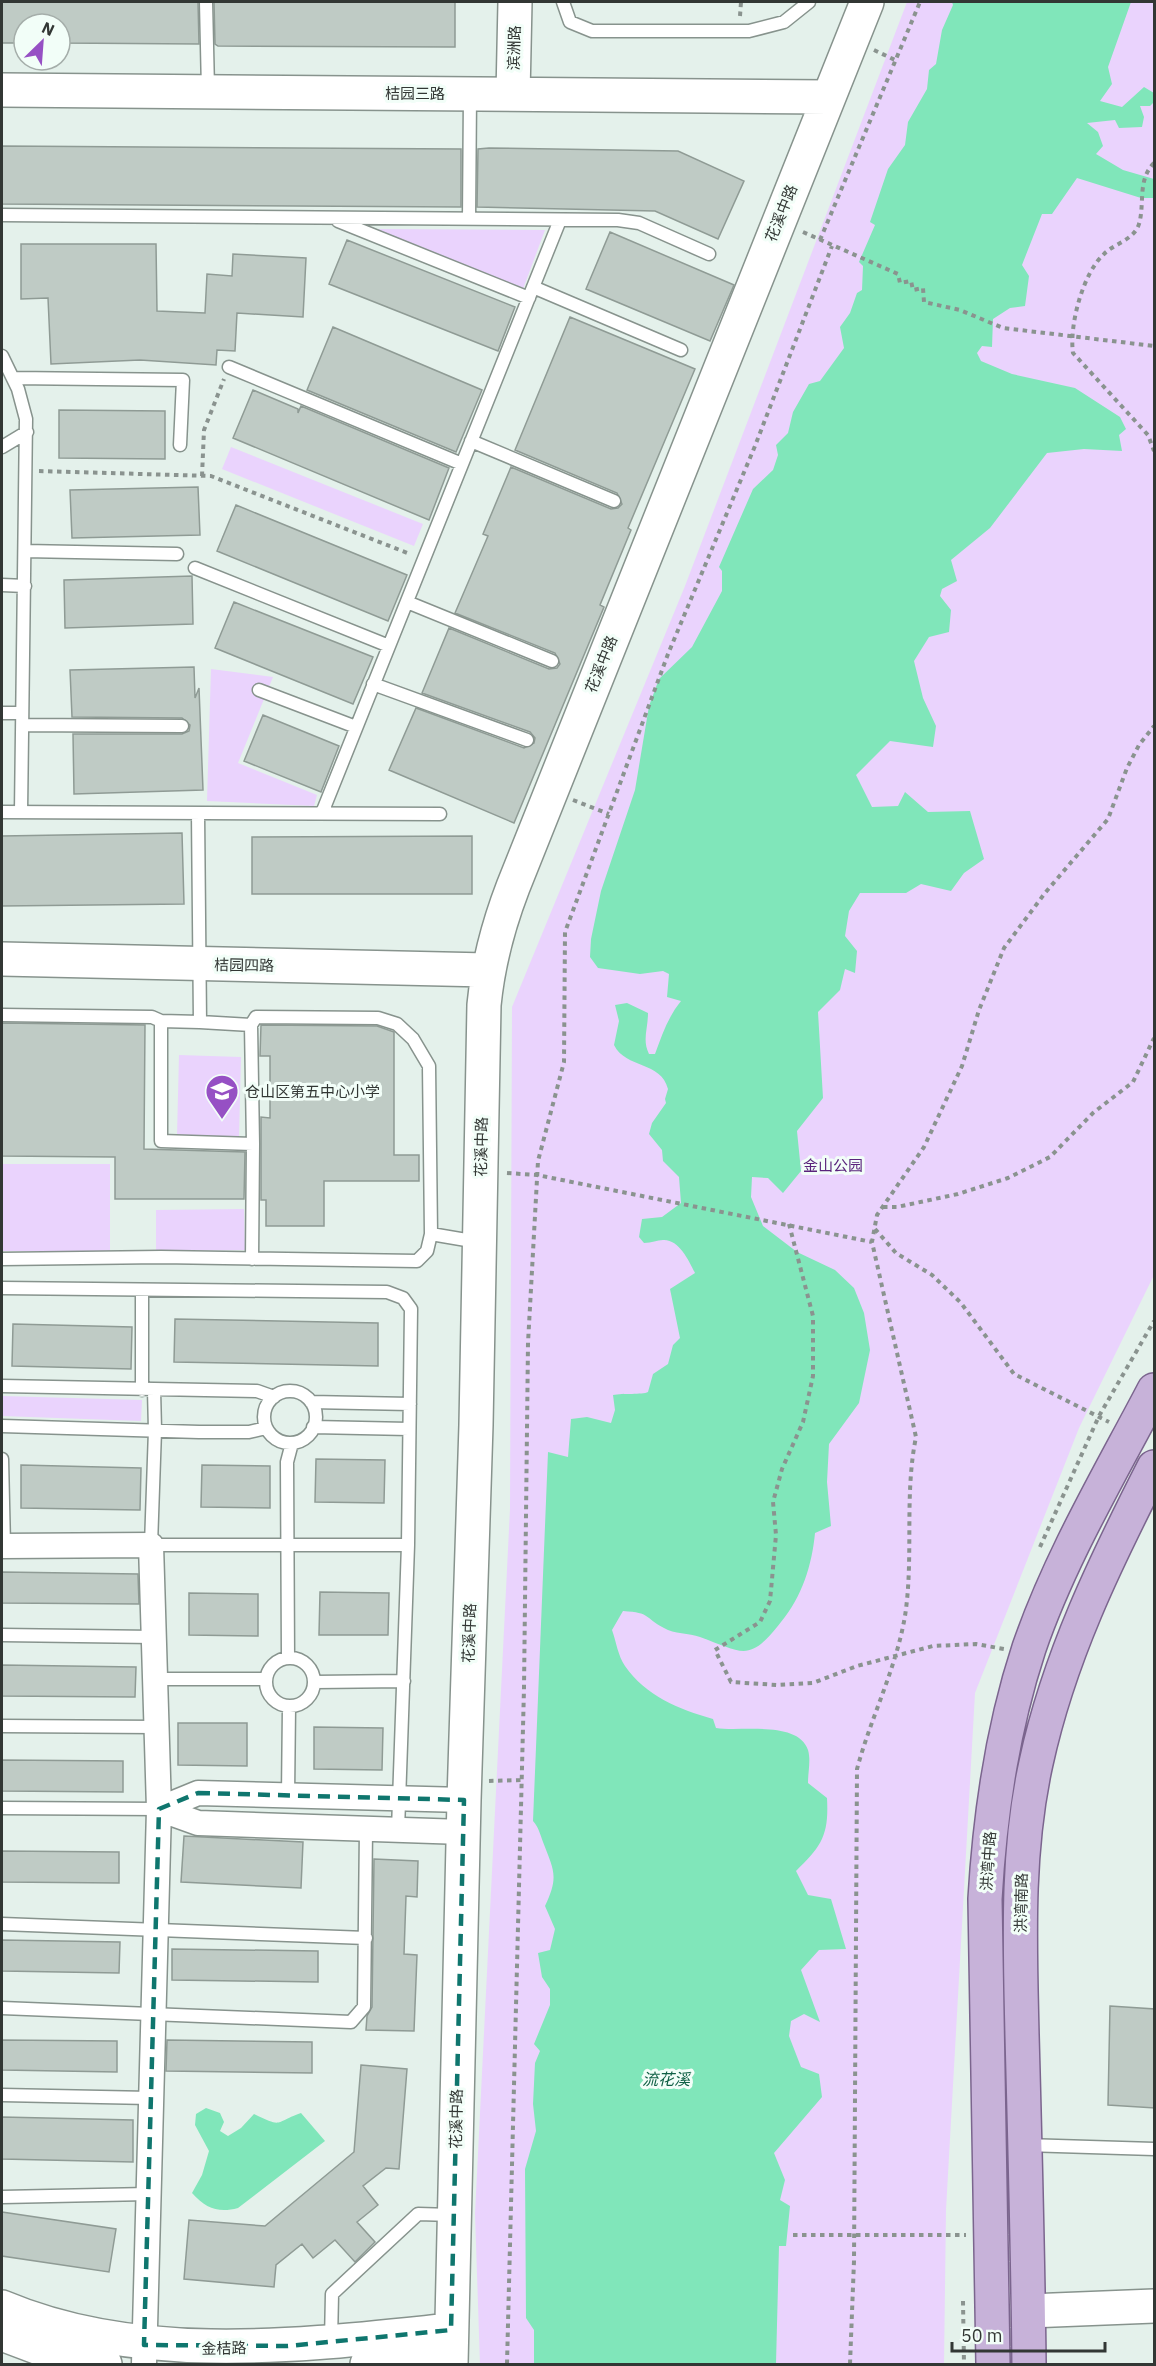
<svg xmlns="http://www.w3.org/2000/svg" width="1156" height="2366" viewBox="0 0 1156 2366" font-family="'IBM Plex Sans','Noto Sans SC',sans-serif">
  <rect width="100%" height="100%" fill="#e4f1eb"/>
  <path fill="#ead3fd" d="M907 2H1154V1275L1079 1428 975 1693 946 2210 944 2364H480L475 2214 510 1509 512 1007 685 586Z
    M374 229 545 230 523 289Z
    M231 447 423 524 414 546 222 469Z
    M211 669 273 677 238 763 317 795 314 806 207 801Z
    M179 1055 241 1057 239 1137 177 1135Z
    M2 1164H110V1251H2Z
    M244 1209 245 1250 156 1251V1210Z
    M2 1396 142 1400 141 1421 2 1416Z"/>
  <path fill="#80e6ba" d="M952 2H1131L1108 67 1112 84 1100 101 1122 107 1144 87 1154 93V102L1150 106H1140L1144 117 1142 127 1119 128 1115 120 1087 123 1098 132 1103 146 1096 154 1123 170 1154 179V198H1141L1077 178 1052 214H1042L1022 265 1029 276 1025 306 1010 308 993 319 992 347 982 346 977 353 981 361 1012 374 1075 388 1120 417 1126 429 1119 435 1122 451 1084 449 1047 453 990 528 951 560 957 581 942 589 940 596 951 610 949 632 929 637 914 661 923 698 936 726 933 747 890 741 856 775 872 807 898 806 905 792 928 812 970 811 984 859 964 873 951 891 921 884 906 893H860L849 911 845 936 857 951 855 973 845 969 840 990 818 1012 823 1098 797 1131 801 1171 783 1193 768 1178 752 1177 751 1197 763 1226 797 1252 835 1270 854 1288 864 1313 870 1350 859 1403 829 1444 827 1482 831 1526 815 1533C812 1565 802 1597 781 1622 749 1663 744 1653 700 1637 689 1633 674 1634 664 1628 643 1617 652 1613 623 1611L612 1630C616 1641 618 1656 625 1666 646 1696 678 1709 713 1719L716 1728C740 1732 798 1720 808 1750 811 1760 808 1772 808 1783L827 1798C829 1835 822 1846 796 1871L808 1895 831 1899 846 1949 819 1950 801 1970 820 2022 804 2014 791 2021 789 2036 801 2067 819 2074 822 2097 774 2153 785 2180 780 2200 790 2206 786 2246H779L776 2364H534V2330L526 2318 525 2169 536 2131 533 2104 535 2063 540 2051 534 2044 550 2005V1989L542 1977 538 1953 550 1950 555 1929 545 1906C559 1876 554 1871 543 1842 540 1834 539 1828 533 1821L548 1452 568 1457 571 1419 587 1417 611 1423 615 1410 613 1395C623 1393 642 1395 648 1392L653 1374 668 1364 673 1345 680 1338 670 1289 695 1273C689 1261 679 1239 663 1240 657 1240 652 1243 644 1243L639 1237 642 1219 662 1217 681 1203 679 1177 663 1161 662 1150 649 1134 652 1123 666 1103 665 1099 668 1089C661 1061 626 1069 614 1045L619 1021 615 1005 627 1003 648 1013C648 1029 642 1040 649 1054H655C662 1035 668 1017 681 1001L667 997 669 974 663 971 640 974 598 968 590 957 591 939 601 891 635 790 649 706 659 679 692 647 722 591V571L719 567 753 489 773 470 778 455 776 445 788 433 793 412 809 384 820 381 844 348 840 327 850 313 857 293 862 290 863 266 859 262 875 225 870 222 888 169 905 145 908 122 927 89 929 70 936 64 942 30 953 5Z
    M206 2108 220 2113 224 2122 220 2131 228 2136 241 2128 254 2114C284 2128 273 2123 301 2113L325 2141 238 2208C219 2213 206 2209 192 2193L202 2175 209 2151 195 2125 196 2114Z"/>
  <path fill="#bfcbc5" stroke="#8f9b95" stroke-width="1.5" d="M2 2H198L199 44 60 43V24H24V43H2Z
    M214 2H455V47L218 46 215 44Z
    M2 146 461 149V207L2 204Z
    M489 148 678 151 744 181 718 239 655 211 477 207 478 149Z
    M610 232 734 285 710 341 586 289Z
    M347 240 515 307 498 351 329 284Z
    M21 244H156L157 311 205 313 207 274 232 276 233 254 306 258 303 317 237 313 235 351 217 350 216 365 140 360 51 364 48 298 21 299Z
    M570 317 695 369 628 528 631 530 600 605 604 607 514 823 389 770 416 708 524 748 534 743 535 738 530 732 422 693 449 628 549 669 557 668 560 664 555 653 455 613 488 536 483 534 511 467 611 509 618 508 622 504 617 493 515 450Z
    M333 327 482 390 456 452 307 390Z
    M253 390 298 409V413L301 406 449 468 429 520 233 438Z
    M59 410 165 411V459L59 458Z
    M198 487 200 535 72 538 70 490Z
    M236 505 407 575 388 621 217 551Z
    M192 576 193 624 65 628 64 580Z
    M234 602 373 657 353 704 215 648Z
    M194 667 195 698 199 688 203 790 74 794 73 734H182L189 731 190 725 182 718 72 717 70 670Z
    M263 715 339 746 321 792 244 761Z
    M182 833 184 904 2 906V836Z
    M472 836V894H252V837Z
    M2 1023 145 1025 144 1149 245 1152 244 1199H115V1157L2 1156Z
    M261 1025 377 1026 394 1032V1155H419V1181H324V1226H266V1200H261V1117L270 1118V1056H260Z
    M175 1319 378 1323V1366L174 1362Z
    M13 1324 132 1327 131 1369 12 1366Z
    M316 1459 385 1460 384 1503 315 1502Z
    M21 1465 141 1468 140 1510 21 1508Z
    M202 1465 270 1466V1508L201 1507Z
    M2 1572 138 1574 139 1604 2 1603Z
    M320 1592 389 1593 388 1635H319Z
    M189 1593 258 1594V1636L189 1635Z
    M2 1665 136 1667 135 1697 2 1696Z
    M178 1723H247V1766L178 1765Z
    M314 1727 383 1728 382 1770 314 1769Z
    M2 1760 123 1761V1792L2 1791Z
    M184 1836 303 1842 301 1888 181 1882Z
    M2 1851 119 1852V1883L2 1882Z
    M374 1859 418 1861 417 1897 406 1896 404 1954 417 1955 414 2031 366 2030 367 2016 372 2007Z
    M2 1940 120 1942 119 1973 2 1971Z
    M172 1949 318 1951V1982L172 1980Z
    M1110 2006 1155 2009V2108L1108 2105Z
    M2 2040 117 2041V2072L2 2070Z
    M167 2040 312 2042V2073L166 2071Z
    M361 2065 407 2069 399 2169 386 2168 363 2186 378 2205 357 2222 375 2242 355 2262 335 2240 313 2258 302 2244 276 2265 274 2287 184 2279 189 2220 265 2226 354 2152Z
    M2 2117 133 2120V2162L2 2159Z
    M2 2212 116 2229 109 2272 2 2256Z"/>
  <g fill="none" stroke-linecap="round" stroke-linejoin="round">
    <defs>
      <path id="lane" d="M206 2 208 90
        M563 2 570 22 592 31H749L784 22 809 2
        M2 215 618 220 639 223 709 254
        M469 219 470 95
        M338 221 529 298
        M533 287 681 350
        M2 356 18 389 26 419 21 812
        M229 367 462 464
        M14 378 183 380 180 445
        M471 441 614 501
        M2 447 27 432
        M25 551 177 554
        M195 568 389 646
        M2 585 25 586
        M407 602 552 661
        M373 684 527 740
        M259 690 356 727
        M2 713H22
        M22 725 182 726
        M2 812 440 814
        M198 813 200 1022 161 1021V1141L253 1144 251 1025 200 1022
        M322 813 560 220
        M2 1015 152 1017 161 1021
        M431 1234 478 1242
        M2 1259 161 1257 417 1261 427 1251 431 1234 429 1066 413 1039 397 1024 378 1018 256 1017 251 1025
        M252 1259 253 1144
        M2 1288 387 1292 403 1298 411 1309 408 1545 398 1830
        M142 1290V1390
        M2 1386 257 1391 274 1397
        M154 1390 155 1430 151 1545H408
        M264 1417a26 26 0 1 1 52 0a26 26 0 1 1-52 0Z
        M311 1402 410 1404
        M2 1426 199 1432H249L266 1428
        M313 1427 409 1429
        M2 1459 4 1546
        M2 1635 154 1637
        M266 1682a24 24 0 1 1 48 0a24 24 0 1 1-48 0Z
        M288 1658 287 1462 292 1443
        M155 1679H266
        M315 1682 404 1681
        M2 1726 157 1727
        M288 1796 289 1707
        M2 1808 159 1809
        M2 1924 366 1938
        M2 2008 351 2022 364 2007 366 1829
        M2 2095 150 2098
        M1025 2145 1154 2149
        M2 2197 148 2194
        M331 2341 332 2294 418 2214 452 2215"/>
      <path id="street" d="M2 1546 151 1545 159 1809 144 2364
        M159 1809 198 1793 464 1800
        M159 1809 198 1823 463 1832"/>
      <path id="secondary" d="M2 90 828 97
        M513 94 515 2
        M2 959 487 970
        M2 2307C142 2366 303 2345 451 2330
        M1029 2311 1154 2306
        M2 2334 60 2356 105 2364
        M367 2364 451 2360
        M451 2364 464 1800 476 1425 484 1005C488 964 498 926 513 887L867 2"/>
      <path id="primary" d="M993 2364 985 1899C990 1813 1002 1730 1029 1648 1060 1558 1110 1474 1154 1390
        M1029 2364C1028 2255 1025 2145 1022 2035 1020 1944 1016 1853 1036 1763 1059 1657 1105 1563 1154 1467"/>
    </defs>
    <use href="#lane" stroke="#87938d" stroke-width="15"/>
    <use href="#street" stroke="#87938d" stroke-width="27"/>
    <use href="#secondary" stroke="#87938d" stroke-width="36"/>
    <use href="#primary" stroke="#7b658e" stroke-width="36"/>
    <path stroke="#8a938f" stroke-width="4" stroke-dasharray="4.5 4.5" stroke-linecap="butt" d="M740 16 741 2
      M874 50 895 60
      M1154 163C1137 180 1145 204 1139 224 1134 240 1115 243 1104 254 1083 273 1069 325 1073 353L1148 435 1154 451
      M803 232 898 274 900 283 911 281 913 290 923 288 924 302 960 310 1003 328 1154 346
      M820 240 920 2
      M39 471 211 476 410 554
      M202 476 204 430 224 379
      M573 800 609 814
      M507 1173 537 1175 872 1242
      M883 1207H897L958 1194 1008 1178 1050 1157 1093 1113 1133 1082 1154 1038
      M789 1224 813 1316V1376L803 1422 782 1469 773 1502 776 1535 770 1601 760 1622 715 1650 731 1682 777 1685 813 1683 857 1666 933 1646 976 1644 1004 1649
      M875 1229 896 1253 932 1275 961 1303 1014 1374 1109 1422
      M1040 1547 1099 1416 1154 1321
      M489 1781 521 1780
      M793 2235H966
      M963 2301 964 2364
      M507 2364 524 1688 528 1343 538 1161 564 1062 565 932 668 654 755 446 832 246
      M850 2364 854 2261 857 1769C871 1717 896 1669 905 1616 914 1557 904 1495 916 1437L872 1242 877 1215 924 1147 962 1066 979 1010 1004 948 1045 893 1108 819 1127 768 1139 745 1154 726"/>
    <use href="#lane" stroke="#fff" stroke-width="12"/>
    <use href="#street" stroke="#fff" stroke-width="24"/>
    <use href="#secondary" stroke="#fff" stroke-width="33"/>
    <use href="#primary" stroke="#c7b2d9" stroke-width="33"/>
  </g>
  <path fill="none" stroke="#0f766e" stroke-width="4.5" stroke-dasharray="12 8" stroke-linejoin="round" d="M198 1793 464 1800 451 2330 288 2346 144 2345 159 1809Z"/>
  <defs>
    <symbol id="school-pin" viewBox="-11 -11 22 30"><path d="M0 17L-7.5 6A9.5 9.5 0 1 1 7.5 6Z" fill="#9650c4" stroke="#f2fef8"/><path d="M0-5L7-2L0 1L-7-2ZM-4 1L0 2.5L4 1V4Q0 6-4 4Z" fill="#fff"/></symbol>
  </defs>
  <g fill-rule="evenodd">
    <use href="#school-pin" x="203" y="1072" width="38" height="52"/>
  </g>
  <g text-anchor="middle" dominant-baseline="central" stroke-width="6" stroke-linejoin="round" paint-order="stroke">
    <g font-size="15" fill="#323734" stroke="#f2fef8">
      <text transform="translate(514 48) rotate(-89)">滨洲路</text>
      <text x="415" y="93">桔园三路</text>
      <text transform="translate(781 213) rotate(-68)">花溪中路</text>
      <text transform="translate(601 664) rotate(-68)">花溪中路</text>
      <text transform="translate(244 965) rotate(1)">桔园四路</text>
      <text transform="translate(481 1147) rotate(-89)">花溪中路</text>
      <text transform="translate(469 1633) rotate(-88)">花溪中路</text>
      <text transform="translate(988 1861) rotate(-86)">洪湾中路</text>
      <text transform="translate(1021 1903) rotate(-89)">洪湾南路</text>
      <text transform="translate(456 2119) rotate(-89)">花溪中路</text>
      <text transform="translate(224 2348) rotate(-1)">金桔路</text>
    </g>
    <g font-size="15" fill="#323734" stroke="#f2fef8" text-anchor="start">
      <text x="245" y="1091">仓山区第五中心小学</text>
    </g>
    <g font-size="15" fill="#5a247c" stroke="#f2fef8">
      <text x="833" y="1165">金山公园</text>
    </g>
    <g font-size="16" font-style="italic" fill="#106045" stroke="#f2fef8">
      <text x="666" y="2079">流花溪</text>
    </g>
  </g>
  <rect width="1156" height="2366" fill="none" stroke="#323734" stroke-width="6"/>
  <g transform="translate(42 42) rotate(25)"><circle r="28" fill="#f2fef8" stroke="#a5aeaa" stroke-width="1.5"/>
  <path d="M0-4.5L10 22L0 15L-10 22Z" fill="#9650c4"/>
  <text y="-9" font-size="16" font-weight="bold" text-anchor="middle" fill="#323734">N</text>
  </g>
  <path d="M952 2342v9h153v-9" fill="none" stroke="#323734" stroke-width="3"/>
  <text x="961" y="2342" font-size="18" fill="#323734" stroke="#f2fef8" stroke-width="4.5" paint-order="stroke">50 m</text>
</svg>
